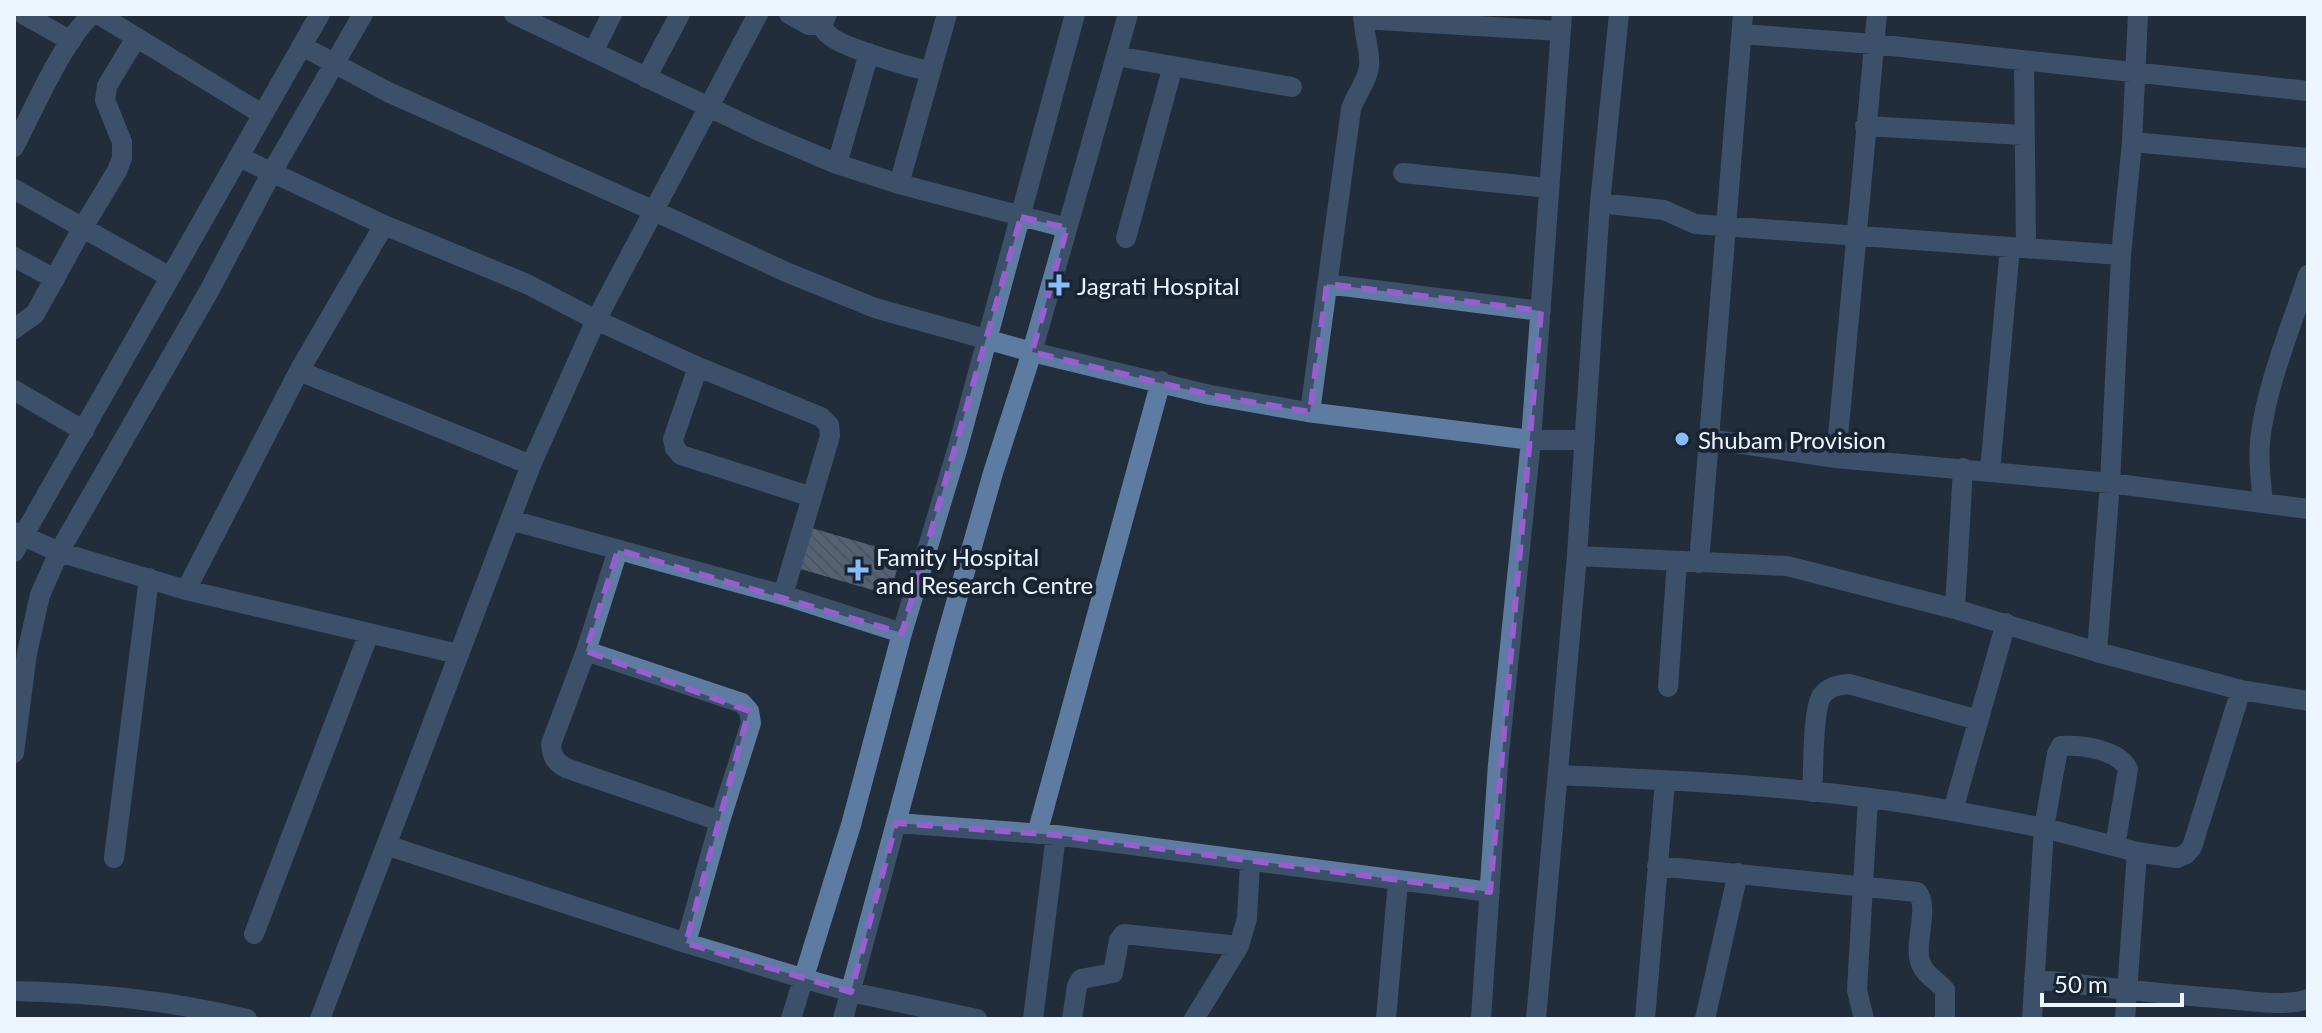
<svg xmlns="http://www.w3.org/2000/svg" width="2322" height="1033" viewBox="0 0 2322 1033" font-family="Lato,sans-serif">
  <defs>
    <pattern id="building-back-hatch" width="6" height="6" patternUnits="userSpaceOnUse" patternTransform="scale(2)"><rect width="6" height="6" fill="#96a3b6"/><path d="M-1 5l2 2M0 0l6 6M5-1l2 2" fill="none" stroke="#7e8896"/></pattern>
  </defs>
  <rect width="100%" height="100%" fill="#222e3c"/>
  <path fill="url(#building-back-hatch)" d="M808 527 901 554 890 595 797 568Z"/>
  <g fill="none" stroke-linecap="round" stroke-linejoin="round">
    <path stroke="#5e7ba1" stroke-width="20" d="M23 14 71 41
      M98 14 262 114
      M514 14 759 131 837 164 899 184 1067 228
      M789 14 809 25H823
      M827 14C824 20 821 27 826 32 836 47 910 66 930 72
      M1363 19 1560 31
      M1742 34 1874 44 2308 91
      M302 46 388 92 652 210 786 272 875 308 1032 352 1210 395 1307 412 1531 440H1585
      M593 52 612 14
      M1116 56 1292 87
      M2024 62 2026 248
      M646 78 680 14
      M1865 126 2023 135
      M2132 142 2308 158
      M14 147C32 113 65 36 93 14
      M239 157 384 225 527 284 596 320 698 367 821 417 829 425 830 436 783 595
      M837 164 869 53
      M1403 173 1549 188
      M899 184 947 14
      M14 189 170 277
      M1600 203 1664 210 1695 224 2121 255
      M1126 238 1173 66
      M14 257 55 279
      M1327 284 1541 311
      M14 329 35 314 83 227 117 171 122 158V142L105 100 107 86 136 38
      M698 367 673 439 675 448 681 455 812 497
      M299 371 531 465
      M14 390 84 431
      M1310 412 1351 109C1356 94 1367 82 1369 67 1371 50 1362 32 1364 14
      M1708 439 1836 458 2110 483 2308 509
      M1836 458 1877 14
      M1990 471 2010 247
      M2263 502C2261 482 2258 462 2260 441 2266 385 2291 328 2308 275
      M510 520 783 595 902 633
      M14 532 59 552 186 590 458 654
      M618 550 586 651 551 744C552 756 555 762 566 768L720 821
      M14 552 320 14
      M1577 556 1787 566 1955 609 2097 652 2241 690 2308 701
      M1699 563 1743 14
      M186 590 299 371 384 225
      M1955 609 1963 468
      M586 651 742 703 749 711 751 723 720 821 686 943
      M2097 652 2110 483 2121 255 2132 142 2138 14
      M1668 687 1677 562
      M14 753 27 653 40 595 59 552 209 291 272 172 363 14
      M1558 775C1662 780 1766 784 1869 798 1928 805 1986 817 2044 828L2057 754 2061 746C2081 745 2118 749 2128 769L2115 846
      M1812 792C1814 770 1812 714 1821 697 1827 687 1838 685 1849 684L1978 720
      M1953 810 2006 623
      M896 823 1056 835 1490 892
      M1037 834 1161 381
      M386 845 686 943 802 978 851 992 977 1019
      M114 858 149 578
      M1657 866 1917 892C1930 906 1914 942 1920 961 1924 975 1937 980 1945 990V1019
      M254 934 369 633
      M2034 979C2099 987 2163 994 2227 999 2253 1001 2284 1007 2308 999
      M14 991C95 993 168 1000 247 1019
      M320 1019 531 465 596 320 758 14
      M791 1019 851 825 902 633 958 447 1075 14
      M843 1019 946 638 993 473 1032 352 1128 14
      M1033 1019 1056 835
      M1072 1019 1077 986 1081 979 1113 973 1119 940 1124 934 1239 946
      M1194 1019 1239 946 1247 918 1250 863
      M1386 1019 1398 881
      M1481 1019 1498 764 1531 440 1562 14
      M1536 1019 1577 556 1600 203 1619 14
      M1645 1019 1665 781
      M1705 1019 1738 873
      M1864 1019 1857 990 1868 798
      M2032 1019 2044 828 2137 852 2177 858 2186 854 2192 847 2241 690
      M2125 1019 2137 852"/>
  </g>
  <path d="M0 0H2322V1033H0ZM1021 217 1067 228 1032 352 1210 395 1310 412 1327 284 1541 311 1490 892 1056 835 896 823 851 992 686 943 749 711 586 651 618 550 902 633Z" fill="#222e3c" fill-opacity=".55" fill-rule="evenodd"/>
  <path fill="none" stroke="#975ecf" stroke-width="6" stroke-dasharray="16 10" stroke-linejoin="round" d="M1021 217 1067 228 1032 352 1210 395 1310 412 1327 284 1541 311 1490 892 1056 835 896 823 851 992 686 943 749 711 586 651 618 550 902 633Z"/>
  <g fill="#89bafc" stroke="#192432" stroke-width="3">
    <path d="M1055 273h8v8h8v8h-8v8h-8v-8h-8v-8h8z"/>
    <circle cx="1682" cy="439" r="8"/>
    <path d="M854 558h8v8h8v8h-8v8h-8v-8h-8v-8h8z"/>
  </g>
  <g text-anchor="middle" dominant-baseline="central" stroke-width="8" stroke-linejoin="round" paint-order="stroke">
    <g font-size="24" fill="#ecf4fe" stroke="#192432" text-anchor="start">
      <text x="1077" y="285">Jagrati Hospital</text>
      <text x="1698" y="439">Shubam Provision</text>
      <text x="876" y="556">Famity Hospital<tspan x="876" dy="28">and Research Centre</tspan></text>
    </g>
  </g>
  <rect width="2322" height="1033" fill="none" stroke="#ecf4fe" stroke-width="32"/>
  <path d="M2042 993v12h140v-12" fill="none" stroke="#ecf4fe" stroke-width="4"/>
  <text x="2054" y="993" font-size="24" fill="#ecf4fe" stroke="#192432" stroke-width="6" paint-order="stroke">50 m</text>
</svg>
